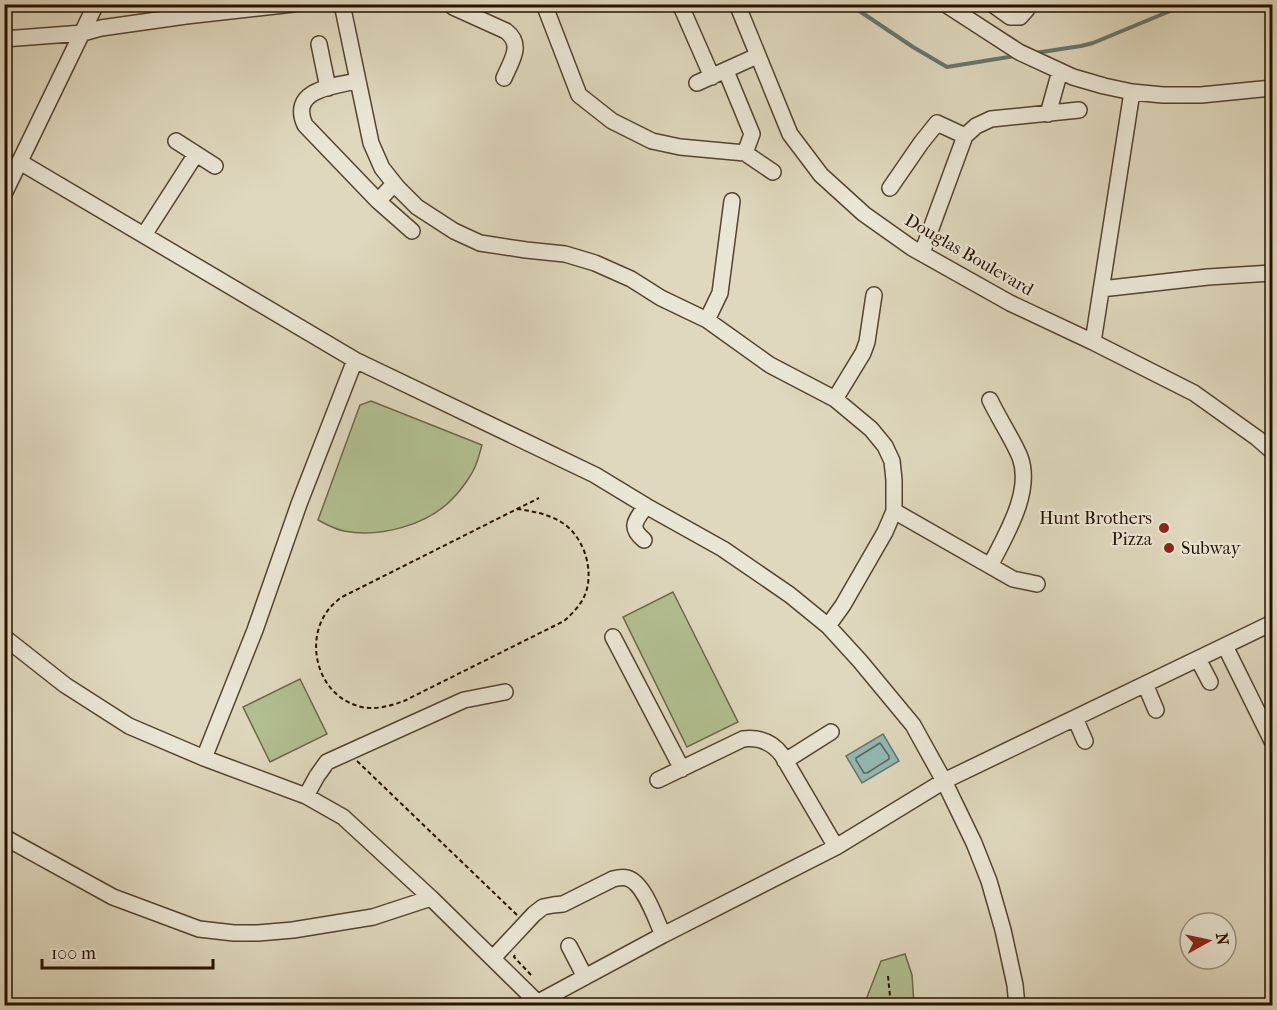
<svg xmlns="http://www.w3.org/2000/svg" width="1277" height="1010" viewBox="0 0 1277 1010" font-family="'IM FELL French Canon',serif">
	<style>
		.green { fill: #b1bf91; stroke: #6c6848; stroke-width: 1.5 }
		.water { fill: #93b9b5; stroke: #68766d; stroke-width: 1.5 }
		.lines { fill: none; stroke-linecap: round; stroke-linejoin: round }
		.shore { stroke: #5d655a; stroke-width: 1.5 }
		.stream { stroke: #68766d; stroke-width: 4 }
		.minor-casing { stroke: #554330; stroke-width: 18 }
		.path { stroke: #271100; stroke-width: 2; stroke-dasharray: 4.5 3; stroke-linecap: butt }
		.minor { stroke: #eae6d5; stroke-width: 15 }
		.poi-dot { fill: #8f2418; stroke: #eae6d5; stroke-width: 2 }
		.labels { text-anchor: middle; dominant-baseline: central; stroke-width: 4.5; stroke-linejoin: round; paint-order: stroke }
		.street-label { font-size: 18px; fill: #271100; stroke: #eae6d5 }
		.poi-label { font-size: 18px; fill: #271100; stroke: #eae6d5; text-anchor: end }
	</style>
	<rect width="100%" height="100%" fill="#dfd8be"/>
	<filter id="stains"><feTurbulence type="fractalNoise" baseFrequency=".00333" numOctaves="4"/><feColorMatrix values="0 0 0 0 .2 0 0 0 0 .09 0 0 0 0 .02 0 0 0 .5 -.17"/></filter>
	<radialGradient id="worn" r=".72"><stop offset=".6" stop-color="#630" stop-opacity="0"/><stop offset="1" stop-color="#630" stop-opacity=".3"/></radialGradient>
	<path class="green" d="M 371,401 L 482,445 C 480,452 478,460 475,467 C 471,476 461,490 454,497 C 429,525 380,538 344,531 C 334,529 326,524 318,520 L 360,405 Z
		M 673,592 L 738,722 L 687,747 L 623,617 Z
		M 300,679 L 327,734 L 270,762 L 243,707 Z
		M 905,954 L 912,975 L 914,1005 L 869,1005 L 867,997 L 881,961 Z"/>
	<path class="water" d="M 883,734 L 899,761 L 862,783 L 846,756 Z"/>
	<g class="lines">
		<path class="shore" d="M 880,743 L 889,756 L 889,759 L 867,773 L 864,773 L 856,760 L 856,758 Z"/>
		<path class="stream" d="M 849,4 L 913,47 L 947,67 L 1015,56
			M 1035,53 L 1081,46 L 1093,43 L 1187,4"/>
		<g class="minor-casing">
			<path id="minor" d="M 342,4 L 371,143 L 382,168 L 397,187 L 417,207 L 454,231 L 480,243 L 526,250 L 565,254 L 595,263 L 631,279 L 661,298 L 707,320 L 770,365 L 835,399 L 871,429 L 885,446 L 892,461 L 894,480 L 894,511 L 885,532 L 843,605 L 828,626
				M 544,4 L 579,95 L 612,121 L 652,141 L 680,147 L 745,153 L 773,172
				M 680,4 L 712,77
				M 737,4 L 790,134 L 821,175 L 864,214 L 912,248 L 1010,303 L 1093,342 L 1194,393 L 1257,438 L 1272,451
				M 945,4 L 1019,52 L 1073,77 L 1104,86 L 1132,92 L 1163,95 L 1201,95 L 1272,88
				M 992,4 L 1010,17 L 1020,17 L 1027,9 L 1028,4
				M 453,7 L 506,31 C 524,45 511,61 504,78
				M 4,39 L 83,33 L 101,28 L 186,16 L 293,4
				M 319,44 L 328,88
				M 726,71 L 752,134 L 745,153
				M 357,81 C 333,86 289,90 305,125 L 378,201 L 394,184
				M 697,83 L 757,56
				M 1048,114 L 1060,71
				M 176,141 L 215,166
				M 20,162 L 355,360 L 595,475 L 646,506 L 723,549 L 790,595 L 828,626 L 860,661 L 913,725 L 944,781 L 974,843 L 989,881 L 1003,930 L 1015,985 L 1017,1006
				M 890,188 L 921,143 L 937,123 L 965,136
				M 4,194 L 96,4
				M 378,201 L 412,231
				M 144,235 L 196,154
				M 922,253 L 965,136 L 976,126 L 991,119 L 1079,110
				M 1101,289 L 1208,277 L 1272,273
				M 707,320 L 720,293 L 732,201
				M 1093,342 L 1132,92
				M 835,399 L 863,353 L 867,342 L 874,295
				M 990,400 C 999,419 1012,438 1020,457 C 1033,492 1005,536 990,566
				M 894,511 L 1013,579 L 1037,584
				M 644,540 C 628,527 636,520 646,506
				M 4,637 L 65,685 L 129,726 L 204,758 L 306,796 L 343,817 L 431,898 L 541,1006
				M 613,637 L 682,769
				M 1225,646 L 1272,741
				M 1198,659 L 1210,682
				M 1145,684 L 1156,710
				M 1075,718 L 1085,741
				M 204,758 L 255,630 L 299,504 L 355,360
				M 785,761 L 831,732
				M 658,780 L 743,739 C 759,737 772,742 782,755 L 836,847
				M 306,796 L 317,776 L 327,762 L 464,700 L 505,692
				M 4,837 L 113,897 L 199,929 L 234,933 L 258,933 L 293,930 L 373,917 L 431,898
				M 569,946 L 585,977
				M 493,958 L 534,914 L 543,907 L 553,905 L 563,904 L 613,879 C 617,878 623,877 627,878 C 644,882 656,920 663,935
				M 531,1006 L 663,935 L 836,847 L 944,781 L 1272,623"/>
		</g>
		<path class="path" d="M 517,509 C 532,511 548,514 561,522 C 583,535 594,568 586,592 C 582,604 573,613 564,621 L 404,701 C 390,706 373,711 358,706 C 313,693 301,629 338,600 C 341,597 346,595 350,593 L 517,509 L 539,498
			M 357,761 L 517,915
			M 515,955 L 514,957 L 533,977
			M 888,976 L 891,1006"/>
		<use href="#minor" class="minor"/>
	</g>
	<g class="poi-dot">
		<circle cx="1164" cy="528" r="6"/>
		<circle cx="1169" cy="548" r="6"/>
	</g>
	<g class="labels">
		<g class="street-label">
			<text transform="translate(969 255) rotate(30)">Douglas Boulevard</text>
		</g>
		<g class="poi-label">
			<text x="1152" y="518">Hunt Brothers<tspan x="1152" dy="21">Pizza</tspan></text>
			<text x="1181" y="548" text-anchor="start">Subway</text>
		</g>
	</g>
	<rect width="1277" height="1010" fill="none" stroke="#dfd8be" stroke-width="24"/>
	<rect x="6" y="6" width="1265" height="998" fill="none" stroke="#271100" stroke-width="3"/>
	<rect x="12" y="12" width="1253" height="986" fill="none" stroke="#271100" stroke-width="1.5"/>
	<g transform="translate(1208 941) rotate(82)"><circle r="28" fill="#eae6d5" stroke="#9c9180" stroke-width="1.5"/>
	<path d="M0-4.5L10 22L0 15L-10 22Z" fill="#8f2418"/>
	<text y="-9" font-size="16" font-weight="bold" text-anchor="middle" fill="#271100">N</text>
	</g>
	<path d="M42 959v9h171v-9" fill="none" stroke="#271100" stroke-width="3"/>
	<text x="51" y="959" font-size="18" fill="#271100" stroke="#eae6d5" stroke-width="4.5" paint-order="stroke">100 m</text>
	<rect width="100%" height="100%" filter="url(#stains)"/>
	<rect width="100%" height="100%" fill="url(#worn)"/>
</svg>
